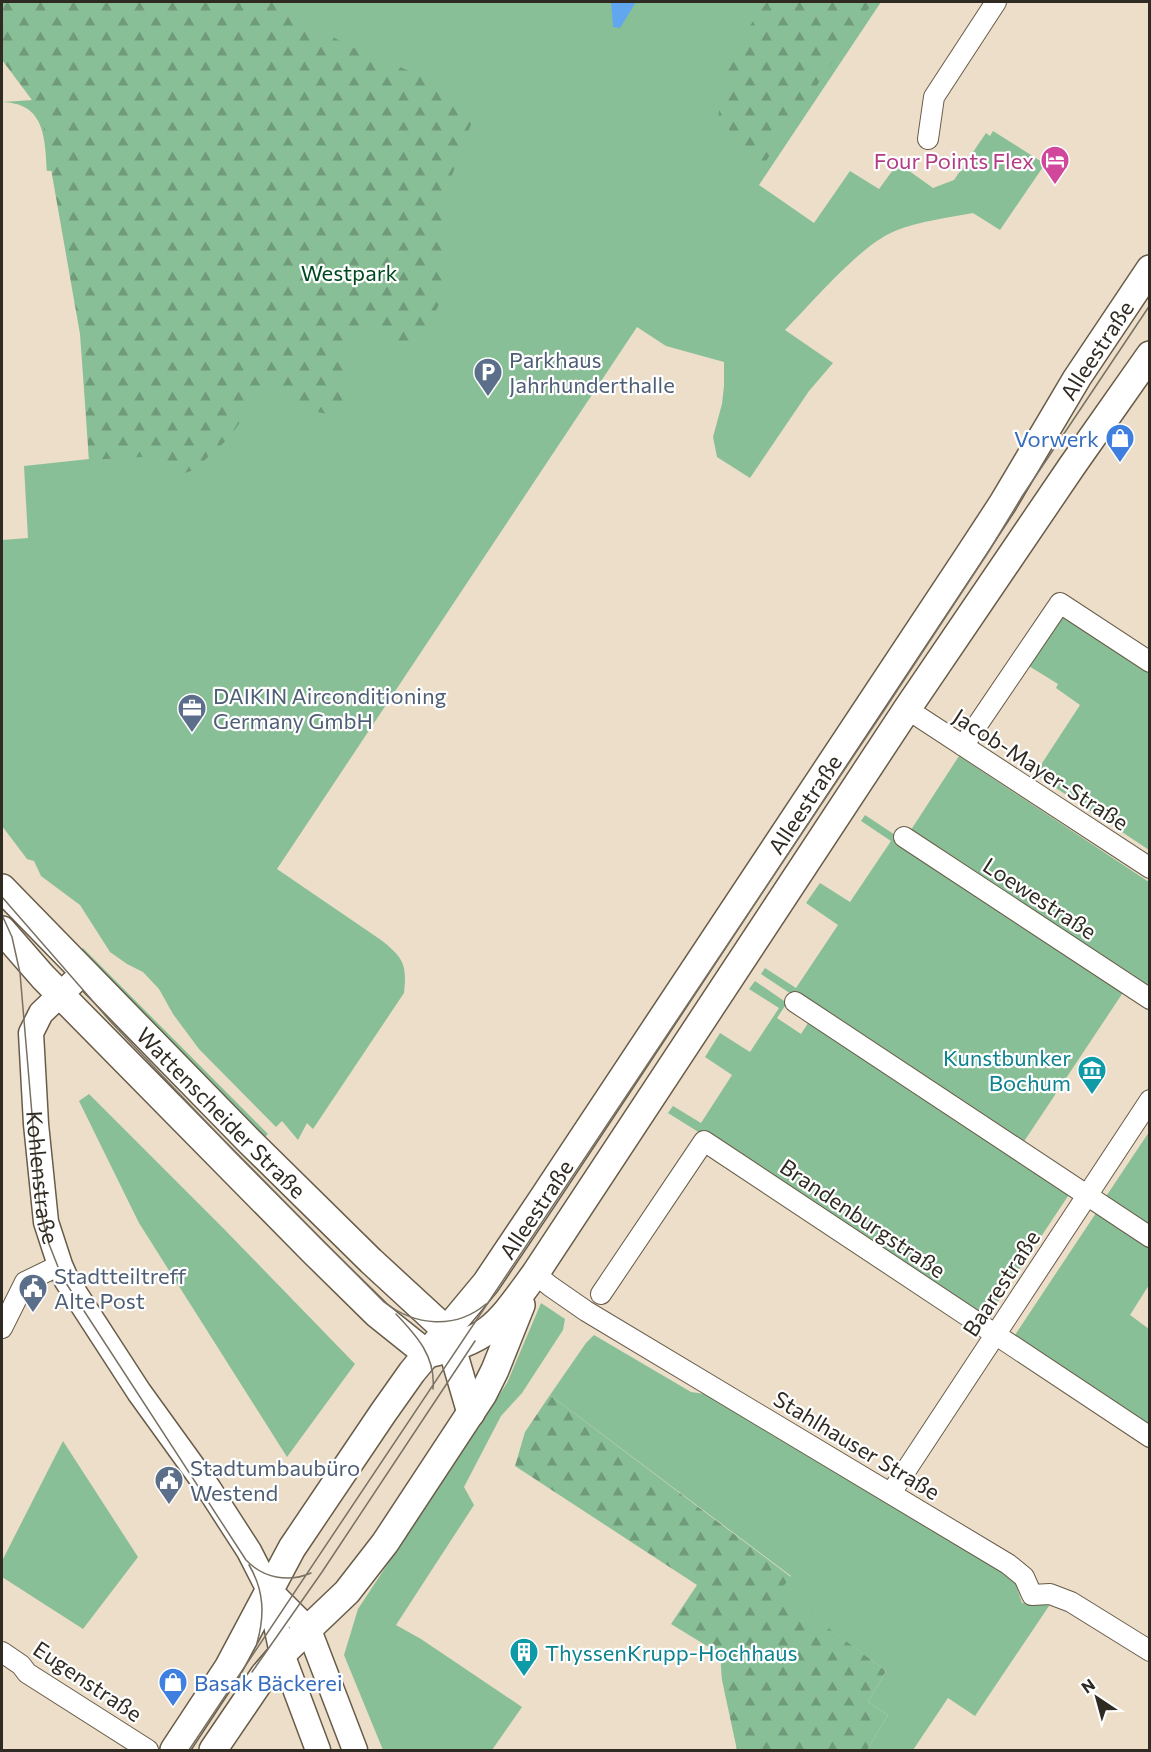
<svg xmlns="http://www.w3.org/2000/svg" width="1151" height="1752" viewBox="0 0 1151 1752" font-family="Commissioner,sans-serif">
	<style>
		.green { fill: #89bf96 }
		.forest { fill: url(#forest-firs) }
		.water { fill: #61a7f0 }
		.lines { fill: none; stroke-linecap: round; stroke-linejoin: round }
		.minor-casing { stroke: #685c49; stroke-width: 22 }
		.tertiary-casing { stroke: #685c49; stroke-width: 27 }
		.secondary-casing { stroke: #685c49; stroke-width: 30 }
		.minor { stroke: #fff; stroke-width: 20 }
		.tertiary { stroke: #fff; stroke-width: 24 }
		.secondary { stroke: #fff; stroke-width: 27 }
		.tram { stroke: #787062; stroke-width: 1.5 }
		.labels { text-anchor: middle; dominant-baseline: central; stroke-width: 4.5; stroke-linejoin: round; paint-order: stroke }
		.hotel-label { font-size: 22px; fill: #b23c85; stroke: #fff; text-anchor: end }
		.park-label { font-size: 22px; fill: #004920; stroke: #fff }
		.street-label { font-size: 22px; fill: #2f2a22; stroke: #fff }
		.service-label { font-size: 22px; fill: #4e5e75; stroke: #fff; text-anchor: start }
		.shop-label { font-size: 22px; fill: #366cbe; stroke: #fff; text-anchor: end }
		.culture-label { font-size: 22px; fill: #0d838f; stroke: #fff; text-anchor: end }
	</style>
	<defs>
		<pattern id="forest-firs" width="22" height="20" patternUnits="userSpaceOnUse" patternTransform="scale(1.5)"><rect width="22" height="20" fill="#89bf96"/><path d="M5 1l3.5 6h-7zM16 11l3.5 6h-7z" fill="#709b7a"/></pattern>
	</defs>
	<rect width="100%" height="100%" fill="#ecdec8"/>
	<path class="green" d="M 2,2 L 881,2 L 759,185 L 814,223 L 850,171 L 879,189 L 898,163 L 933,188 L 954,180 L 986,133 L 990,136 L 993,131 L 1045,164 L 1000,230 L 973,213 C 947,218 919,221 895,231 C 860,245 813,302 785,330 L 833,363 L 809,391 L 750,478 L 717,457 L 713,437 L 722,404 L 724,386 L 724,362 L 666,346 L 637,327 L 277,869 L 381,940 C 404,958 407,965 404,993 L 313,1129 L 307,1123 L 298,1140 L 282,1121 L 276,1127 L 199,1049 L 173,1014 L 159,989 L 143,972 L 127,964 L 110,952 L 80,905 L 41,876 L 34,861 L 27,859 L 2,826 L 2,540 L 28,538 L 24,466 L 89,459 L 76,230 L 62,170 L 47,171 C 45,138 45,103 2,102 L 64,98 Z
		M 1060,609 L 1149,668 L 1149,850 L 1035,774 L 1080,705 L 1056,688 L 1058,684 L 1024,663 Z
		M 959,756 L 1149,882 L 1149,992 L 909,833 Z
		M 865,815 L 1126,988 L 1021,1146 L 761,974 L 765,968 L 796,988 L 838,925 L 806,903 L 820,883 L 850,902 L 891,841 L 861,821 Z
		M 83,948 L 268,1134 L 262,1140 L 78,954 Z
		M 755,981 L 787,1003 L 777,1018 L 801,1034 L 810,1020 L 1070,1193 L 985,1321 L 701,1132 L 700,1133 L 668,1113 L 673,1106 L 701,1123 L 732,1075 L 705,1057 L 720,1033 L 750,1052 L 779,1008 L 749,989 Z
		M 89,1094 L 226,1231 L 355,1364 L 287,1457 L 139,1223 L 79,1101 Z
		M 1149,1132 L 1149,1228 L 1105,1198 Z
		M 1098,1210 L 1149,1244 L 1149,1285 L 1130,1315 L 1149,1329 L 1149,1428 L 1013,1338 Z
		M 541,1303 L 565,1319 L 563,1330 L 522,1393 L 501,1416 L 464,1487 L 474,1505 L 396,1625 L 421,1639 L 522,1707 L 492,1750 L 383,1750 L 344,1655 L 358,1609 L 507,1383 Z
		M 594,1335 L 691,1392 L 712,1395 L 1010,1575 L 1015,1582 L 1022,1603 L 1032,1601 L 1051,1603 L 975,1716 L 948,1698 L 913,1750 L 867,1750 L 888,1715 L 868,1702 L 886,1671 L 778,1591 L 791,1576 L 550,1395 L 586,1343 Z
		M 63,1441 L 138,1557 L 83,1629 L 2,1577 L 2,1561 Z"/>
	<path class="forest" d="M 2,2 L 271,2 L 349,46 L 407,70 L 447,90 L 476,111 L 451,178 L 444,223 L 442,264 L 444,293 L 434,315 L 408,346 L 395,343 L 377,326 L 340,353 L 349,395 L 342,409 L 327,414 L 308,410 L 291,398 L 265,387 L 229,438 L 194,470 L 176,476 L 162,467 L 160,456 L 89,460 L 80,334 L 41,112 L 2,60 Z
		M 767,2 L 873,2 L 764,164 L 718,119 L 725,60 Z
		M 550,1395 L 791,1577 L 779,1591 L 886,1671 L 868,1702 L 888,1715 L 867,1750 L 737,1750 L 722,1680 L 720,1654 L 671,1624 L 697,1585 L 515,1466 L 525,1432 Z"/>
	<path class="water" d="M 611,2 L 636,2 L 620,28 L 613,27 Z"/>
	<g class="lines">
		<g class="minor-casing">
			<path id="minor" d="M 928,139 L 934,97 L 996,2
				M 907,709 L 1150,868
				M 963,746 L 1060,603 L 1150,662
				M 904,837 L 1150,999
				M 795,1002 L 1150,1237
				M 535,1274 L 550,1286 L 586,1311 L 1008,1564 L 1024,1577 L 1032,1595 L 1050,1594 L 1071,1602 L 1150,1651
				M 601,1294 L 704,1141 L 1150,1437
				M 2,1328 L 25,1282 L 60,1265
				M 891,1493 L 1150,1100
				M 2,1652 L 21,1665 L 27,1673 L 148,1750"/>
		</g>
		<g class="tertiary-casing">
			<g id="tertiary">
				<path id="s1" d="M 83,973 L 41,1013 L 31,1033 L 36,1124 L 46,1222 L 60,1265 L 67,1281 L 139,1392 L 209,1489 L 249,1551 L 269,1590 L 282,1654 L 318,1750"/>
				<path d="M 269,1590 L 309,1630 L 355,1750"/>
			</g>
		</g>
		<g class="secondary-casing">
			<g id="secondary">
				<path id="s2" d="M 2,888 L 249,1141 L 371,1261 L 447,1331 L 471,1413"/>
				<path d="M 2,930 L 43,977 L 313,1251 L 377,1314 L 427,1354"/>
				<path d="M 427,1354 C 490,1341 499,1323 535,1274 L 907,709 L 1072,466 L 1150,355"/>
				<path id="s3" d="M 174,1750 L 228,1668 L 292,1548 L 383,1413 L 412,1372 L 486,1283 L 541,1201 L 967,558 L 1003,503 L 1077,378 L 1150,269"/>
				<path d="M 213,1750 L 264,1675 L 282,1654 L 347,1592 L 385,1543 L 483,1394 L 495,1370 L 521,1305"/>
			</g>
		</g>
		<use href="#minor" class="minor"/>
		<use href="#tertiary" class="tertiary"/>
		<use href="#secondary" class="secondary"/>
		<path class="tram" d="M 2,897 L 111,1022 L 233,1150 L 384,1302 C 415,1326 455,1330 486,1304
			M 2,915 L 12,937 L 20,973 L 40,1209 L 49,1244 L 62,1277 L 246,1560 C 263,1578 288,1583 311,1573
			M 396,1314 C 417,1336 436,1357 433,1389
			M 249,1565 C 264,1590 265,1615 257,1643
			M 252,1672 L 322,1572 L 475,1341
			M 189,1750 L 883,712 L 989,551 L 1023,495 L 1150,305"/>
	</g>
	<defs>
		<g id="hotel-pin" transform="scale(1.5)"><path d="M0 17L-7.5 6A9.5 9.5 0 1 1 7.5 6Z" fill="#d1479c" stroke="#fff"/><path d="M-6-4.5h1.5V1H6V5H4.5V3h-9V5H-6ZM-4 0a1.8 1.8 0 1 1 3.6 0ZM.5 0V-2.5h3Q6-2.5 6 0Z" fill="#fff"/></g>
		<g id="parking-pin" transform="scale(1.5)"><path d="M0 17L-7.5 6A9.5 9.5 0 1 1 7.5 6Z" fill="#5c6f8a" stroke="#fff"/><path d="M-3.5-5.5H1a3.5 3.5 0 0 1 0 7H-1V5.5H-3.5ZM-1-3.4V-.6H.8a1.4 1.4 0 0 0 0-2.8Z" fill="#fff"/></g>
		<g id="shop-pin" transform="scale(1.5)"><path d="M0 17L-7.5 6A9.5 9.5 0 1 1 7.5 6Z" fill="#3f7fe0" stroke="#fff"/><path d="M-5-2.5h2.3a2.7 3.5 0 0 1 5.4 0H5L5.5 6h-11ZM-1.5-2.5h3a1.5 2.3 0 0 0-3 0Z" fill="#fff"/></g>
		<g id="office-pin" transform="scale(1.5)"><path d="M0 17L-7.5 6A9.5 9.5 0 1 1 7.5 6Z" fill="#5c6f8a" stroke="#fff"/><path d="M-6-3h4V-5.5h4V-3h4V5H-6ZM-1-4.5V-3h2v-1.5ZM-6 0V1H6V0Z" fill="#fff"/></g>
		<g id="museum-pin" transform="scale(1.5)"><path d="M0 17L-7.5 6A9.5 9.5 0 1 1 7.5 6Z" fill="#0f9aa8" stroke="#fff"/><path d="M0-6L6-3V-2H-6V-3ZM-5-1h2V3h-2ZM-1-1h2V3h-2ZM3-1h2V3H3ZM-6 4H6V6H-6Z" fill="#fff"/></g>
		<g id="civic-pin" transform="scale(1.5)"><path d="M0 17L-7.5 6A9.5 9.5 0 1 1 7.5 6Z" fill="#5c6f8a" stroke="#fff"/><path d="M-.6-6.5H3V-4.5H.6V-3L4-1V1h2V6H-6V1h2V-1L-.6-3ZM-1.2 2.5V6h2.4V2.5Z" fill="#fff"/></g>
		<g id="building-pin" transform="scale(1.5)"><path d="M0 17L-7.5 6A9.5 9.5 0 1 1 7.5 6Z" fill="#0f9aa8" stroke="#fff"/><path d="M-4-6H4V6H1V3H-1V6H-4ZM-2.5-4.3h1.7v1.8h-1.7ZM.8-4.3h1.7v1.8H.8ZM-2.5-1h1.7V.8h-1.7ZM.8-1h1.7V.8H.8Z" fill="#fff"/></g>
	</defs>
	<g fill-rule="evenodd">
		<use href="#hotel-pin" x="1055" y="160"/>
		<use href="#parking-pin" x="488" y="372"/>
		<use href="#shop-pin" x="1120" y="438"/>
		<use href="#office-pin" x="192" y="708"/>
		<use href="#museum-pin" x="1092" y="1070"/>
		<use href="#civic-pin" x="33" y="1288"/>
		<use href="#civic-pin" x="169" y="1480"/>
		<use href="#building-pin" x="524" y="1652"/>
		<use href="#shop-pin" x="173" y="1682"/>
	</g>
	<g class="labels">
		<g class="hotel-label">
			<text x="1034" y="160">Four Points Flex</text>
		</g>
		<g class="park-label">
			<text x="349" y="272">Westpark</text>
		</g>
		<g class="street-label">
			<text stroke="none"><textPath href="#s3" startOffset="1678">Alleestraße</textPath></text>
			<text transform="translate(1041 769) rotate(33)">Jacob-Mayer-Straße</text>
			<text stroke="none"><textPath href="#s3" startOffset="1138">Alleestraße</textPath></text>
			<text transform="translate(1040 898) rotate(33)">Loewestraße</text>
			<text stroke="none"><textPath href="#s2" startOffset="314">Wattenscheider Straße</textPath></text>
			<text stroke="none"><textPath href="#s1" startOffset="225">Kohlenstraße</textPath></text>
			<text stroke="none"><textPath href="#s3" startOffset="652">Alleestraße</textPath></text>
			<text transform="translate(863 1218) rotate(34)">Brandenburgstraße</text>
			<text transform="translate(1001 1283) rotate(-57)">Baarestraße</text>
			<text transform="translate(857 1445) rotate(31)">Stahlhauser Straße</text>
			<text transform="translate(88 1681) rotate(34)">Eugenstraße</text>
		</g>
		<g class="service-label">
			<text x="509" y="359">Parkhaus<tspan x="509" dy="25">Jahrhunderthalle</tspan></text>
			<text x="213" y="695">DAIKIN Airconditioning<tspan x="213" dy="25">Germany GmbH</tspan></text>
			<text x="54" y="1275">Stadtteiltreff<tspan x="54" dy="25">Alte Post</tspan></text>
			<text x="190" y="1467">Stadtumbaubüro<tspan x="190" dy="25">Westend</tspan></text>
		</g>
		<g class="shop-label">
			<text x="1099" y="438">Vorwerk</text>
			<text x="194" y="1682" text-anchor="start">Basak Bäckerei</text>
		</g>
		<g class="culture-label">
			<text x="1071" y="1057">Kunstbunker<tspan x="1071" dy="25">Bochum</tspan></text>
			<text x="545" y="1652" text-anchor="start">ThyssenKrupp-Hochhaus</text>
		</g>
	</g>
	<rect width="1151" height="1752" fill="none" stroke="#2f2a22" stroke-width="6"/>
	<g transform="translate(1097 1698) rotate(324)" stroke="#ffffff" stroke-width="4.5" paint-order="stroke">
	<path d="M0-4.5L10 22L0 15L-10 22Z" fill="#2f2a22"/>
	<text y="-9" font-size="16" font-weight="bold" text-anchor="middle" fill="#2f2a22">N</text>
	</g>
</svg>
